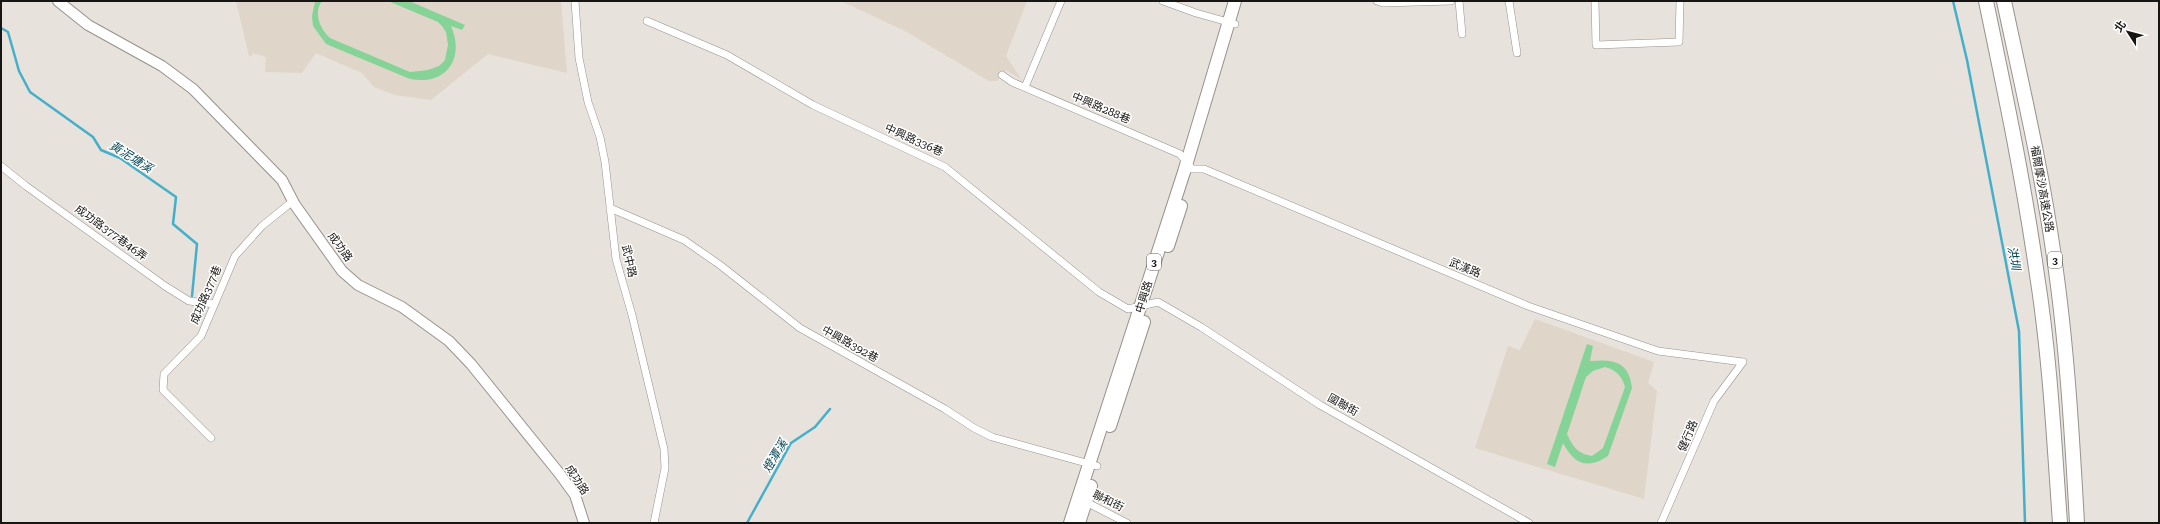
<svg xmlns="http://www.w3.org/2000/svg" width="2160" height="524" viewBox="0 0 2160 524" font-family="'Roboto Serif','Noto Sans TC',serif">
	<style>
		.built { fill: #dfd6c9 }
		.green { fill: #86d397; fill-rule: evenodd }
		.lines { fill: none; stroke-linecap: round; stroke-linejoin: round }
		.stream { stroke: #45afc9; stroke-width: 2.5 }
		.street-casing { stroke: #97928c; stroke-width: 8 }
		.secondary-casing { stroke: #97928c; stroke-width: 12 }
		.primary-casing { stroke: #97928c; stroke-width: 14 }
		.highway-casing { stroke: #97928c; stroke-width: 16 }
		.street { stroke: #fff; stroke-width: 7 }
		.secondary { stroke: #fff; stroke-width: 10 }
		.primary { stroke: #fff; stroke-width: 12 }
		.highway { stroke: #fff; stroke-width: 14 }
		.labels { text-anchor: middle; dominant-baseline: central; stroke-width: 3; stroke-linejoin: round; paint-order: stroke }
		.shield { fill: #fff; stroke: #5d5c5a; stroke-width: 1 }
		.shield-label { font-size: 10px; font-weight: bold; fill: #181614 }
		.street-label { font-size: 11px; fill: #181614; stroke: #fff }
		.water-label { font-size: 12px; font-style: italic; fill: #064755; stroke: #fff }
	</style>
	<rect width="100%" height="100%" fill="#e7e2dc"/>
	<path class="built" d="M 236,1 L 561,1 L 567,73 L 488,54 L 431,100 L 395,95 L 374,87 L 362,73 L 316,53 L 302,73 L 265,72 L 266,57 L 253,53 L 251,57 L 249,56 Z
		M 841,1 L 1027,1 L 1006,56 L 1022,80 L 1006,70 L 997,81 L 989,81 L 905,31 Z
		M 1535,319 L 1654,362 L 1648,383 L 1657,391 L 1644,499 L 1475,448 L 1508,346 L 1520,350 Z"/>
	<path class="green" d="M 315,1 L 322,1 C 313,13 320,29 330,38 L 410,72 L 428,70 L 439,66 L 445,60 L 448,45 L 446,32 L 442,26 L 438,22 L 388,1 L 409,1 L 465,25 L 462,30 L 451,26 C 465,58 447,86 410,79 L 326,44 L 313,26 L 312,16 Z
		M 1587,344 L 1593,346 L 1590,361 C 1613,359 1629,361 1632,388 L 1608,456 C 1587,470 1574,464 1563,443 L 1555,467 L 1547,464 ZM 1605,367 C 1616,370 1622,376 1625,387 L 1603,448 L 1592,456 C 1578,454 1573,447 1567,434 L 1586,377 L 1593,371 Z"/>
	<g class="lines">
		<path class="stream" d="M 1953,1 L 1967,60 L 2019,331 L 2025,523
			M 1,28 L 8,32 L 19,71 L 30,92 L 93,137 L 101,150 L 120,158 L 176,197 L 173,224 L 197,244 L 192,296
			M 747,523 L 791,443 L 815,427 L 830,409"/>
		<g class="street-casing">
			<path id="street" d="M 575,1 L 579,58 L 588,102 L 600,137 L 605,162 L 616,259 L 632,315 L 664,449 L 665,468 L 654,523
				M 1163,1 L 1196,13 L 1235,24
				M 1377,1 L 1383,3 L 1451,1
				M 1459,1 L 1462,34
				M 1509,1 L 1517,53
				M 1595,1 L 1596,45 L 1679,42 L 1680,1
				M 647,21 L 727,55 L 813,105 L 945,167 L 1099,292 L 1128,309 L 1158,302 L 1201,327 L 1320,405 L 1529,523
				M 1002,75 L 1012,82 L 1180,154 L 1192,169 L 1204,169 L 1528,306 L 1658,351 L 1743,362 L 1714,401 L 1661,523
				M 1025,87 L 1061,1
				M 1,166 L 26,186 L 165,286 L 189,301 L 214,304
				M 610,208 L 684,240 L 720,265 L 800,328 L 945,409 L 974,428 L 992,437 L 1097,466
				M 211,438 L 163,390 L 164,374 L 201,336 L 235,256 L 262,226 L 293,201
				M 1084,501 L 1127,523"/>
		</g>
		<g class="secondary-casing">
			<path id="secondary" d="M 58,1 L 88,25 L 162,66 L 193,89 L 282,180 L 295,205 L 342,271 L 358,285 L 402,307 L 449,341 L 471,364 L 559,473 L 575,495 L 584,523"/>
		</g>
		<g class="primary-casing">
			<path id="primary" d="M 1168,246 L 1181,206
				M 1110,426 L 1144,322
				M 1070,523 L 1184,172 L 1235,1
				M 1079,523 L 1091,486"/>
		</g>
		<g class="highway-casing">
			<path id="highway" d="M 1986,1 C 2005,92 2024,183 2037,275 C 2050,357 2054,440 2060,523
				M 2004,1 C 2022,86 2042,171 2054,257 C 2067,345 2072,434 2077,523"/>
		</g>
		<use href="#street" class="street"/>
		<use href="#secondary" class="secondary"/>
		<use href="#primary" class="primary"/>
		<use href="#highway" class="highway"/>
	</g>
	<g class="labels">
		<g class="shield">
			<rect x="2048" y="252" width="14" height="16" rx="3"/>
			<rect x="1147" y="254" width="14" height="16" rx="3"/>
		</g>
		<g class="shield-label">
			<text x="2055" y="260">3</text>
			<text x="1154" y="262">3</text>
		</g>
		<g class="street-label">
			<text transform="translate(1101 108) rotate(23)">中興路288巷</text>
			<text transform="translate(914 140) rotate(24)">中興路336巷</text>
			<text transform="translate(2042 189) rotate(80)">福爾摩沙高速公路</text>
			<text transform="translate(111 233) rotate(36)">成功路377巷46弄</text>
			<text transform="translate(340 247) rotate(54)">成功路</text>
			<text transform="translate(629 261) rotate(77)">武中路</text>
			<text transform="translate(1465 268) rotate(22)">武漢路</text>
			<text transform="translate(206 295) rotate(-67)">成功路377巷</text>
			<text transform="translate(1144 297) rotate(-73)">中興路</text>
			<text transform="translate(850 344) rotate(29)">中興路392巷</text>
			<text transform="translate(1343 405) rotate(29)">國聯街</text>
			<text transform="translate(1688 436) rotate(-67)">健行路</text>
			<text transform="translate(577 480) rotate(57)">成功路</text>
			<text transform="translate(1108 501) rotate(26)">聯和街</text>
		</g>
		<g class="water-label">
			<text transform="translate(131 157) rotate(32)">黃泥塘溪</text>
			<text transform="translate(2014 258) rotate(79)">洪圳</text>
			<text transform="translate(775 456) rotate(-59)">燈潭溪</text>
		</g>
	</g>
	<rect width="2160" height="524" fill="none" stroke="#181614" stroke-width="4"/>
	<g transform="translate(2128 32) rotate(306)" stroke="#ffffff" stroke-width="3" paint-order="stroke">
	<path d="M0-3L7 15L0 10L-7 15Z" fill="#181614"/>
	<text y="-6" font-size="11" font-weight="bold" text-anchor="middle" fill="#181614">北</text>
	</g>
</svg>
